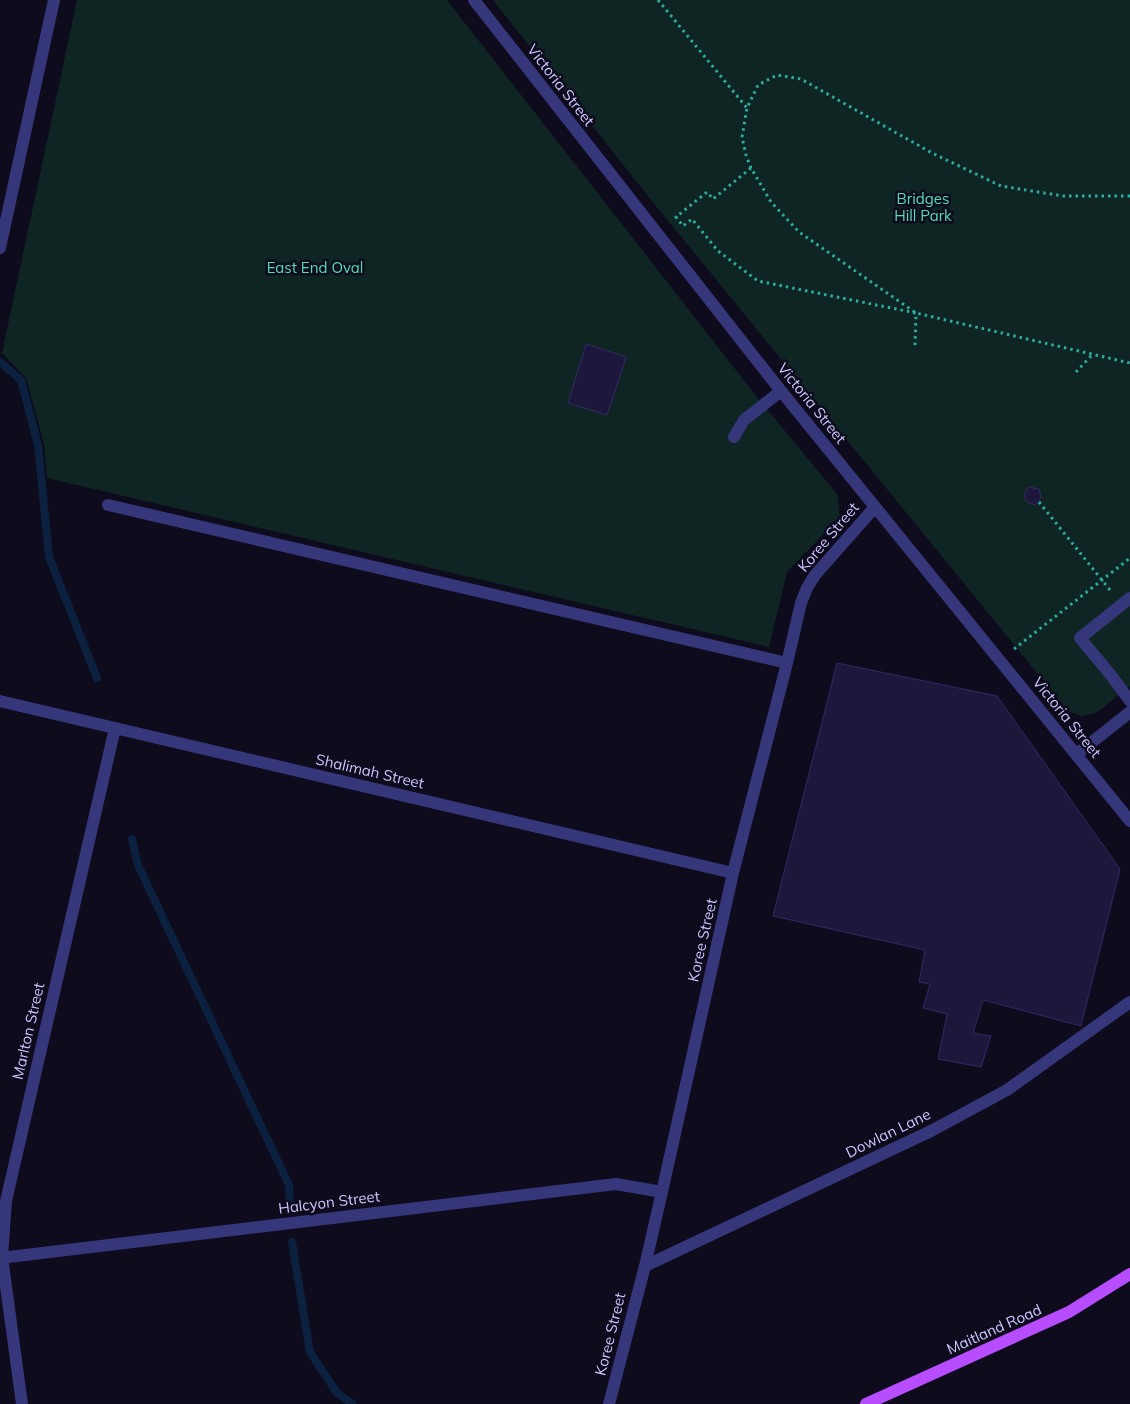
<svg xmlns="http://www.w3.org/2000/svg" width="1130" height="1404" viewBox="0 0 1130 1404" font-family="Mulish,sans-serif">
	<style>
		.green { fill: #0e2524 }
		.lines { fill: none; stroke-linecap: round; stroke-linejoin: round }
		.stream { stroke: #0b213f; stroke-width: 8 }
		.building { fill: #1e173c; stroke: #342968 }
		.path { stroke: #2daca0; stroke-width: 3; stroke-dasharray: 2.5 4; stroke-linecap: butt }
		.minor { stroke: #36367b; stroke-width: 12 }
		.major { stroke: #b74dfe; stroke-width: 12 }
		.labels { text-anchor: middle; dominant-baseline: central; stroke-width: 5; stroke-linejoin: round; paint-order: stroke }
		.street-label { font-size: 15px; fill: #cbc6ff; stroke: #0d0b1c }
		.park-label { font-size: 15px; fill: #53ddb6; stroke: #0d0b1c }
	</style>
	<rect width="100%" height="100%" fill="#0d0b1c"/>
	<path class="green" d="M 77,0 L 447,0 L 625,228 L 753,392 L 837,494 L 840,517 L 787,572 L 769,647 L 47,478 L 44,444 L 26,378 L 2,353 Z
		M 493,0 L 1130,0 L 1130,686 L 1096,713 L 1081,716 L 1068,711 L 643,190 Z"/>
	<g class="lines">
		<path class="stream" d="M 0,362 L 21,380 L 38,445 L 49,557 L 97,678
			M 132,839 L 138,865 L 289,1185 L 290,1207
			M 292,1242 L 310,1352 L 337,1393 L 353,1404"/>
	</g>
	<path class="building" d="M 586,344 L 626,357 L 607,415 L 568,403 Z
		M 1029,487 L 1039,489 L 1041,498 L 1035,505 L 1027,502 L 1024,494 Z
		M 837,663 L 997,696 L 1120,869 L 1081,1026 L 983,1000 L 973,1033 L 991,1036 L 981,1067 L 938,1059 L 947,1014 L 923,1008 L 930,984 L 919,982 L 925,950 L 773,916 Z"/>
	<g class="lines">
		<path class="path" d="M 658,0 L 747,108
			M 751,168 L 713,199 L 707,192 L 676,217 L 683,226 L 692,219 L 718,251 L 758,281 L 916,313 L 915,346
			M 1130,196 L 1063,196 L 1001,186 L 932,153 L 801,79 L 777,75 L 758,85 L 747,108 L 742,137 L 746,155 L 751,168 L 771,202 L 799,232 L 916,313 L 1130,363
			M 1076,372 L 1092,355
			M 1039,502 L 1110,590
			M 1014,649 L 1130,558"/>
		<path class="minor" d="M 474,0 L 781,391 L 1130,821
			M 0,248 L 54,0
			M 734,437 L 744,420 L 781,391
			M 108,505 L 787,663
			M 1130,598 L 1080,638 L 1110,674 L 1130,701
			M 0,701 L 733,873
			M 1077,754 L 1130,712
			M 0,1258 L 616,1184 L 662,1192
			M 645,1266 L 931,1131 L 1007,1090 L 1130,1002
			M 22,1404 L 2,1257 L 6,1201 L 115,728
			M 609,1404 L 645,1266 L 662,1192 L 733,873 L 787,663 L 801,603 L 807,588 L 815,575 L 875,507"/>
		<path class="major" d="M 866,1404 L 1069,1312 L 1130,1274"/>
	</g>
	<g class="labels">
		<g class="street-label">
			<text transform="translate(561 85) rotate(52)">Victoria Street</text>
			<text transform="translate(812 403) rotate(51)">Victoria Street</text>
			<text transform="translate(828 537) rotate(-50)">Koree Street</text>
			<text transform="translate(1067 717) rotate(51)">Victoria Street</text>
			<text transform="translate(370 771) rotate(13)">Shalimah Street</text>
			<text transform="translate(702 940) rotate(-77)">Koree Street</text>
			<text transform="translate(28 1031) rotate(-77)">Marlton Street</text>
			<text transform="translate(888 1133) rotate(-26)">Dowlan Lane</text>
			<text transform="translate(329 1202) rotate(-7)">Halcyon Street</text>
			<text transform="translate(994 1329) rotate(-24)">Maitland Road</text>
			<text transform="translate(610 1334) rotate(-76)">Koree Street</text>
		</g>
		<g class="park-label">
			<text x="923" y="198">Bridges<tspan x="923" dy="17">Hill Park</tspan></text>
			<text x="315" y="267">East End Oval</text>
		</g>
	</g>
</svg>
